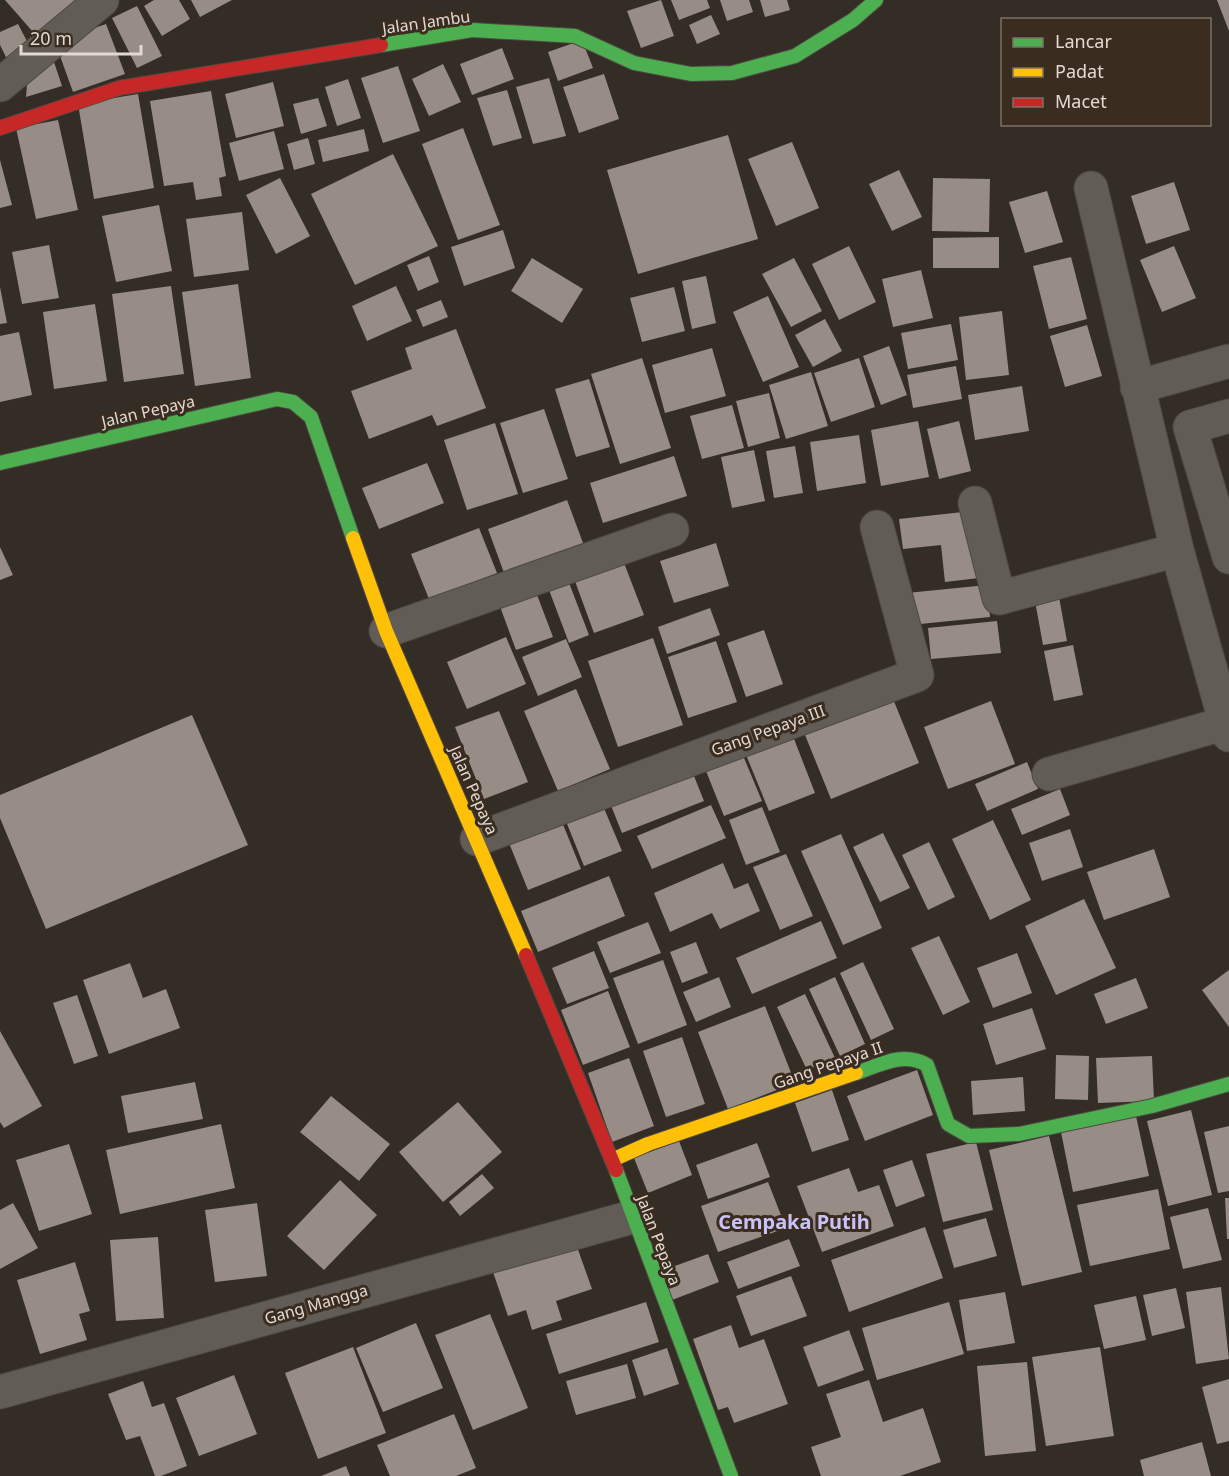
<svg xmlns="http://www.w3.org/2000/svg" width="1229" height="1476" viewBox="0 0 1229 1476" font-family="'Noto Sans',sans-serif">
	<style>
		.building { fill: #988c86 }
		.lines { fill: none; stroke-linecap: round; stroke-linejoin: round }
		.street-casing { stroke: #4f4942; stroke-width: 35 }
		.fast-casing { stroke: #4f4942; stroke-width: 16 }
		.slow-casing { stroke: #4f4942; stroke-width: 16 }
		.jam-casing { stroke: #4f4942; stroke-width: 16 }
		.street { stroke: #615c56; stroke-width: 33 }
		.fast { stroke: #4caf50; stroke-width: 14 }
		.slow { stroke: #ffc107; stroke-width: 14 }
		.jam { stroke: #c62828; stroke-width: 14 }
		.labels { text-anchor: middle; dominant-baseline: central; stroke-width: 6; stroke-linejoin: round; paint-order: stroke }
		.street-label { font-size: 16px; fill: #e2dad2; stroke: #3a2d20 }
		.quarter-label { font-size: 20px; font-weight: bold; fill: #c8c1fa; stroke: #3a2d20 }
	</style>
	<rect width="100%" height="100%" fill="#342d26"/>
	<path class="building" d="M 5,0 L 82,0 L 40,40 Z
		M 154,0 L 179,0 L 190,19 L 162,36 L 144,6 Z
		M 191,0 L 232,0 L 200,17 Z
		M 661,0 L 674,36 L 641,48 L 627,11 Z
		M 671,0 L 707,0 L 710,8 L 679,20 Z
		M 720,0 L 749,0 L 753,12 L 727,21 Z
		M 760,0 L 787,0 L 790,10 L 765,17 Z
		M 1217,0 L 1229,0 L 1229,31 Z
		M 137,6 L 162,56 L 137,68 L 112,18 Z
		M 711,15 L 720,34 L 697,44 L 689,25 Z
		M 18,24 L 30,47 L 7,59 L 0,45 L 0,32 Z
		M 106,24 L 125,74 L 73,92 L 55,42 Z
		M 582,40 L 593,68 L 558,81 L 548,52 Z
		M 502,48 L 514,79 L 472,95 L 460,64 Z
		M 52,56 L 62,86 L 26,97 L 28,73 Z
		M 443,64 L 461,102 L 429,116 L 412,79 Z
		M 398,66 L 420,131 L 383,143 L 361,78 Z
		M 604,74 L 619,119 L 579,133 L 563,87 Z
		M 549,78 L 566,136 L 533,144 L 516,87 Z
		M 348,79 L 361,118 L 337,126 L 325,87 Z
		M 273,82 L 284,126 L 236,138 L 225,94 Z
		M 507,90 L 522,138 L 493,146 L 477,98 Z
		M 211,91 L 226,176 L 219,178 L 222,196 L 196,200 L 193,182 L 164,186 L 150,101 Z
		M 138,94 L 154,188 L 94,199 L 78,104 Z
		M 318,98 L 327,126 L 301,134 L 293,104 Z
		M 58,120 L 78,210 L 36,219 L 16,128 Z
		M 463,128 L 500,225 L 458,240 L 422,144 Z
		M 364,129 L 369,151 L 323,162 L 318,140 Z
		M 274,131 L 284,169 L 239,181 L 229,143 Z
		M 728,135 L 758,239 L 638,274 L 607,170 Z
		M 308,138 L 315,164 L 294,170 L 287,144 Z
		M 792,142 L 819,208 L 776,226 L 748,159 Z
		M 393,154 L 438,246 L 355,285 L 311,194 Z
		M 0,160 L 12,205 L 0,208 Z
		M 899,170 L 922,217 L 892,231 L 869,184 Z
		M 280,178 L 310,236 L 276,254 L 246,195 Z
		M 933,178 L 990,179 L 989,232 L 932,231 Z
		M 1174,182 L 1190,230 L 1146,244 L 1131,196 Z
		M 1047,191 L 1063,242 L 1025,253 L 1009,202 Z
		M 159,205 L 172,271 L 116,282 L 102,216 Z
		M 242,212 L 249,270 L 194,277 L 186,219 Z
		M 503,230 L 515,268 L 464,286 L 451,247 Z
		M 999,237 L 999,268 L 933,268 L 933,238 Z
		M 49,245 L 59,298 L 22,304 L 12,252 Z
		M 849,246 L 876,302 L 839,320 L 812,264 Z
		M 1174,246 L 1196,298 L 1162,312 L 1140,260 Z
		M 429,256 L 439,282 L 418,291 L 407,265 Z
		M 1071,257 L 1087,319 L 1049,329 L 1033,266 Z
		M 532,258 L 583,289 L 562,323 L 511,291 Z
		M 794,258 L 822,311 L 791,327 L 762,274 Z
		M 921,270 L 933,318 L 893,327 L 882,279 Z
		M 706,276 L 716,323 L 692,329 L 682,281 Z
		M 238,284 L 251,378 L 195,386 L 182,292 Z
		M 171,286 L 184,374 L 124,382 L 112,294 Z
		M 396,286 L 412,321 L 367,341 L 352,306 Z
		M 0,287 L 7,323 L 0,324 Z
		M 674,287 L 685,331 L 642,342 L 630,298 Z
		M 768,296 L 799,367 L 763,382 L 733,312 Z
		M 441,300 L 448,317 L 423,327 L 416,310 Z
		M 95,304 L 107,381 L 54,389 L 43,312 Z
		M 1002,311 L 1009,375 L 966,380 L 959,317 Z
		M 825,319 L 842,351 L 813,367 L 795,335 Z
		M 951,324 L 958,360 L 908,369 L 901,333 Z
		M 1087,325 L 1102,376 L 1065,387 L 1050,336 Z
		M 456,329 L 486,408 L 437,426 L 432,415 L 369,439 L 351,391 L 412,369 L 405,348 Z
		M 19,332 L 32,395 L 0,402 L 0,336 Z
		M 889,346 L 907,395 L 881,405 L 863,356 Z
		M 712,348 L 726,396 L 665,413 L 652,365 Z
		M 642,358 L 671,448 L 620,464 L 591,374 Z
		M 859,358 L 875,407 L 831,422 L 814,373 Z
		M 956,366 L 962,399 L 913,408 L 907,375 Z
		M 811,372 L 828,426 L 786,439 L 769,385 Z
		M 589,379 L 610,447 L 576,457 L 555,389 Z
		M 1022,386 L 1029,431 L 975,440 L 968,395 Z
		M 769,393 L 780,438 L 748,447 L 736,401 Z
		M 732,405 L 744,448 L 702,459 L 690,416 Z
		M 544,409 L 568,479 L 523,493 L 500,423 Z
		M 918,421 L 929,477 L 881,486 L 871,430 Z
		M 959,421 L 971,471 L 939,479 L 927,429 Z
		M 495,423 L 518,494 L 467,510 L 444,440 Z
		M 859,435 L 866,483 L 817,491 L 810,442 Z
		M 795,446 L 803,493 L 774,498 L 766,451 Z
		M 754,450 L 765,501 L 732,508 L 721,457 Z
		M 674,456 L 687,496 L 603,523 L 590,483 Z
		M 427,463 L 444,503 L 379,529 L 362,488 Z
		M 567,500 L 586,551 L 507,581 L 488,529 Z
		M 972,511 L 979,578 L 945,582 L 941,545 L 903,549 L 899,519 Z
		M 479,528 L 497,573 L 429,599 L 411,554 Z
		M 716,543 L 729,586 L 674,603 L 660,561 Z
		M 0,547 L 13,575 L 0,580 Z
		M 621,555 L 644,615 L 594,633 L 572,573 Z
		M 566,575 L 589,635 L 569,643 L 546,582 Z
		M 987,585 L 990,617 L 910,625 L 907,593 Z
		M 534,587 L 553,637 L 516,650 L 498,601 Z
		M 1059,597 L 1067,641 L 1043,645 L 1035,601 Z
		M 710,608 L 720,635 L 667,654 L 658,627 Z
		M 997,621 L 1001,653 L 931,659 L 928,628 Z
		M 764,630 L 783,684 L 746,697 L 727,643 Z
		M 506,637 L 526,684 L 467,709 L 447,662 Z
		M 653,638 L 683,725 L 618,747 L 588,661 Z
		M 566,639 L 582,677 L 538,696 L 522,657 Z
		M 716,641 L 737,702 L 688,718 L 668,657 Z
		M 1073,645 L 1083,695 L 1054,701 L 1044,651 Z
		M 576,689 L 610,769 L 558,791 L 524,711 Z
		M 891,694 L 919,763 L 831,799 L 803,730 Z
		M 991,701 L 1015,764 L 948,789 L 924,727 Z
		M 499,711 L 528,782 L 484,799 L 455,727 Z
		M 192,715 L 248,845 L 46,929 L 0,818 L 0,795 Z
		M 789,726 L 815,793 L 769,811 L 742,745 Z
		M 739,746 L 762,801 L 724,816 L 702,761 Z
		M 1027,762 L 1038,789 L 987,811 L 975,784 Z
		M 690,766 L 704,801 L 622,833 L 608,798 Z
		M 1060,789 L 1070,815 L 1022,835 L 1011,809 Z
		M 598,794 L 622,851 L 584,866 L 561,809 Z
		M 711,805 L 726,838 L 652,869 L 637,836 Z
		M 762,807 L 780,852 L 746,865 L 729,820 Z
		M 558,812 L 581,869 L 528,890 L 505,833 Z
		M 993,820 L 1031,900 L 990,920 L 952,839 Z
		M 1070,829 L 1083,867 L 1042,881 L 1029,843 Z
		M 883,833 L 910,888 L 880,902 L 853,847 Z
		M 841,834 L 882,928 L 843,945 L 801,851 Z
		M 929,842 L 955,897 L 928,910 L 902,855 Z
		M 1154,849 L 1170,897 L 1104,920 L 1087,872 Z
		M 786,854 L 813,916 L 780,930 L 753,867 Z
		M 723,863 L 734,889 L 748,883 L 760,911 L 720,929 L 712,913 L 670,932 L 654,893 Z
		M 609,876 L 625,916 L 538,952 L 521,911 Z
		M 1084,899 L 1116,968 L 1056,995 L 1025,926 Z
		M 821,921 L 837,958 L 752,994 L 736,958 Z
		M 648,922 L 661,953 L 610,973 L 597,942 Z
		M 939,936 L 970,1002 L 943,1015 L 911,948 Z
		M 696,942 L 708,973 L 682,983 L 670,952 Z
		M 594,951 L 609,988 L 567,1004 L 552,968 Z
		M 1017,953 L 1032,993 L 993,1008 L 977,968 Z
		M 663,960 L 687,1025 L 638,1044 L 613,978 Z
		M 863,962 L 894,1029 L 871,1040 L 840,973 Z
		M 130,963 L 143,998 L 166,989 L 180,1028 L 109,1054 L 83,980 Z
		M 1229,970 L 1229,1027 L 1202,990 Z
		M 719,977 L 731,1007 L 696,1022 L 683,992 Z
		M 835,977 L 865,1044 L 840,1056 L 809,989 Z
		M 1136,978 L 1148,1008 L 1106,1024 L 1094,994 Z
		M 608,991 L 630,1047 L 583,1065 L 561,1010 Z
		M 805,994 L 835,1058 L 807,1070 L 777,1007 Z
		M 77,995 L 98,1056 L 74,1064 L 53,1003 Z
		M 765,1006 L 795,1083 L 728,1109 L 698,1032 Z
		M 1032,1008 L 1046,1049 L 996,1065 L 983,1024 Z
		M 0,1031 L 42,1106 L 4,1128 L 0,1122 Z
		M 682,1037 L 705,1104 L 666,1117 L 643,1051 Z
		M 1056,1055 L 1089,1056 L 1088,1100 L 1055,1099 Z
		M 1152,1056 L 1154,1101 L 1098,1103 L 1096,1058 Z
		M 629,1058 L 654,1126 L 612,1142 L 588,1073 Z
		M 917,1070 L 933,1115 L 865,1141 L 847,1096 Z
		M 1023,1077 L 1025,1111 L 973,1115 L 971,1081 Z
		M 195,1082 L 203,1119 L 128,1133 L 121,1096 Z
		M 832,1090 L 849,1140 L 812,1152 L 795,1103 Z
		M 331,1096 L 390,1144 L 359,1181 L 300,1132 Z
		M 458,1102 L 502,1152 L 443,1202 L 399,1152 Z
		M 1191,1110 L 1212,1195 L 1168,1206 L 1147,1121 Z
		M 1136,1116 L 1149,1176 L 1073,1192 L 1061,1132 Z
		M 221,1124 L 235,1188 L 120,1214 L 106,1150 Z
		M 1229,1126 L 1229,1191 L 1218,1193 L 1204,1132 Z
		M 1049,1136 L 1082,1272 L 1022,1286 L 989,1150 Z
		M 679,1141 L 692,1175 L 648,1193 L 634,1158 Z
		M 976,1142 L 993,1210 L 943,1222 L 926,1154 Z
		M 757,1143 L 770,1177 L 708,1199 L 696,1165 Z
		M 69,1144 L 92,1214 L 39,1231 L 16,1160 Z
		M 912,1160 L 925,1196 L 896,1207 L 883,1170 Z
		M 849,1168 L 858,1192 L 879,1185 L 894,1226 L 822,1252 L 797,1186 Z
		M 482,1174 L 494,1188 L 460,1216 L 449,1202 Z
		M 340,1180 L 377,1215 L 324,1270 L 287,1236 Z
		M 768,1182 L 786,1228 L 718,1252 L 701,1206 Z
		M 1158,1189 L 1170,1249 L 1090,1266 L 1077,1205 Z
		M 1225,1198 L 1229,1198 L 1229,1239 L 1227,1239 Z
		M 13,1203 L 38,1248 L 0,1269 L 0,1210 Z
		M 257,1203 L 267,1276 L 215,1282 L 205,1210 Z
		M 1208,1208 L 1222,1260 L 1183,1269 L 1170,1217 Z
		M 986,1218 L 997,1256 L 954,1268 L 943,1230 Z
		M 925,1227 L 943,1278 L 849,1312 L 831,1260 Z
		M 158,1237 L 164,1318 L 116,1321 L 110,1240 Z
		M 789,1239 L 800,1266 L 738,1289 L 727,1262 Z
		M 576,1244 L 592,1289 L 556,1301 L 562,1320 L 532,1330 L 526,1310 L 508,1316 L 493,1272 Z
		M 708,1254 L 719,1282 L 672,1300 L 661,1271 Z
		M 75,1262 L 90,1311 L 79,1314 L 87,1340 L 40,1354 L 17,1280 Z
		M 791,1276 L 807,1316 L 751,1336 L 736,1296 Z
		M 1221,1287 L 1229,1359 L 1196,1364 L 1186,1292 Z
		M 1176,1288 L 1185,1328 L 1152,1336 L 1143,1295 Z
		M 1005,1292 L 1015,1343 L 967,1351 L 959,1300 Z
		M 1136,1296 L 1146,1340 L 1104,1349 L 1094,1305 Z
		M 646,1302 L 659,1342 L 559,1374 L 546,1334 Z
		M 949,1302 L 964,1354 L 877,1380 L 862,1328 Z
		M 490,1314 L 528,1408 L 473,1430 L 435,1335 Z
		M 416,1323 L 443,1388 L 383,1412 L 356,1348 Z
		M 731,1325 L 739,1348 L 764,1339 L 788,1404 L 734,1423 L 728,1407 L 718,1410 L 693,1339 Z
		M 849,1330 L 864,1370 L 818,1387 L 803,1347 Z
		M 353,1347 L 386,1433 L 318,1459 L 285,1373 Z
		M 1100,1347 L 1114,1436 L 1046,1446 L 1032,1357 Z
		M 667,1348 L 679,1384 L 644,1396 L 632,1360 Z
		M 1027,1362 L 1036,1451 L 985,1456 L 977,1366 Z
		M 627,1364 L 636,1398 L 576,1415 L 566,1381 Z
		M 234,1375 L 257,1434 L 199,1456 L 176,1398 Z
		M 1229,1379 L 1229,1441 L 1217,1444 L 1202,1387 Z
		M 869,1380 L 883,1422 L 923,1408 L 941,1462 L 900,1476 L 821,1476 L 811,1447 L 841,1437 L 826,1394 Z
		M 143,1381 L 152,1407 L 164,1403 L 187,1466 L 161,1476 L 155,1476 L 140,1436 L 126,1440 L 108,1394 Z
		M 454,1414 L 476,1468 L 456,1476 L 390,1476 L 377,1445 Z
		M 1202,1442 L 1211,1476 L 1144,1476 L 1140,1460 Z
		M 346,1466 L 350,1476 L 321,1476 Z"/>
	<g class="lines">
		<g class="street-casing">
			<path id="street" d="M 0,85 L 102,0
				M 1091,188 L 1177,550 L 1229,735
				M 1137,387 L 1229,361
				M 1229,416 L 1190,427 L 1229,557
				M 975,503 L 999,598 L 1177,550
				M 386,631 L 672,530
				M 1049,774 L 1226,723
				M 477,839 L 917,675 L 877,527
				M 0,1392 L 632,1217"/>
		</g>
		<g class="fast-casing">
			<path id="fast" d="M 381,45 L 472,30 L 575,36 L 634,63 L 691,74 L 732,73 L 795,56 L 853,20 L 876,0
				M 0,463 L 277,399 L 293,402 L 311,417 L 353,538
				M 856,1073 C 880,1065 903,1051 927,1065 L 948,1124 L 969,1136 L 1019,1134 L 1152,1106 L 1229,1084
				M 616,1170 L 731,1476"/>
		</g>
		<g class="slow-casing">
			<path id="slow" d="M 353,538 L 386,631 L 526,955
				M 612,1160 L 648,1144 L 856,1073"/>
		</g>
		<g class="jam-casing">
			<path id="jam" d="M 0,128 L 119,88 L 381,45
				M 526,955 L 616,1170"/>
		</g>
		<use href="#street" class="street"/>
		<use href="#fast" class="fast"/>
		<use href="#slow" class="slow"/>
		<use href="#jam" class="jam"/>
	</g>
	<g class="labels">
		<g class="street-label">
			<text transform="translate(426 22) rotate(-8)">Jalan Jambu</text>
			<text transform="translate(148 411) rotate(-13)">Jalan Pepaya</text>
			<text transform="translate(768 730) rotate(-20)">Gang Pepaya III</text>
			<text transform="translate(474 790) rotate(66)">Jalan Pepaya</text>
			<text transform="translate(828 1065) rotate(-19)">Gang Pepaya II</text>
			<text transform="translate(659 1240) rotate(69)">Jalan Pepaya</text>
			<text transform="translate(316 1304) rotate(-16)">Gang Mangga</text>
		</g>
		<g class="quarter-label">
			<text x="794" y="1221">Cempaka Putih</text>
		</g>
	</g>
	<rect x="1001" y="18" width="210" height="108" fill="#3a2d20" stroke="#7d7267" stroke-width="1.5"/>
	<rect x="1013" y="38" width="30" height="9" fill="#4caf50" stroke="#7d7267" stroke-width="1.5"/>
	<text x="1055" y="48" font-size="18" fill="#e2dad2">Lancar</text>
	<rect x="1013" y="68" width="30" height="9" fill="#ffc107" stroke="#7d7267" stroke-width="1.5"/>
	<text x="1055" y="78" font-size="18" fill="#e2dad2">Padat</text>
	<rect x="1013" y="98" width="30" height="9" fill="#c62828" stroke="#7d7267" stroke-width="1.5"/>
	<text x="1055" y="108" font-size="18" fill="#e2dad2">Macet</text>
	<path d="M21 45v9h120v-9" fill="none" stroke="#e2dad2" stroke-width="3"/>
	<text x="30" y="45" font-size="18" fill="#e2dad2" stroke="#3a2d20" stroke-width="4.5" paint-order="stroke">20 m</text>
</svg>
